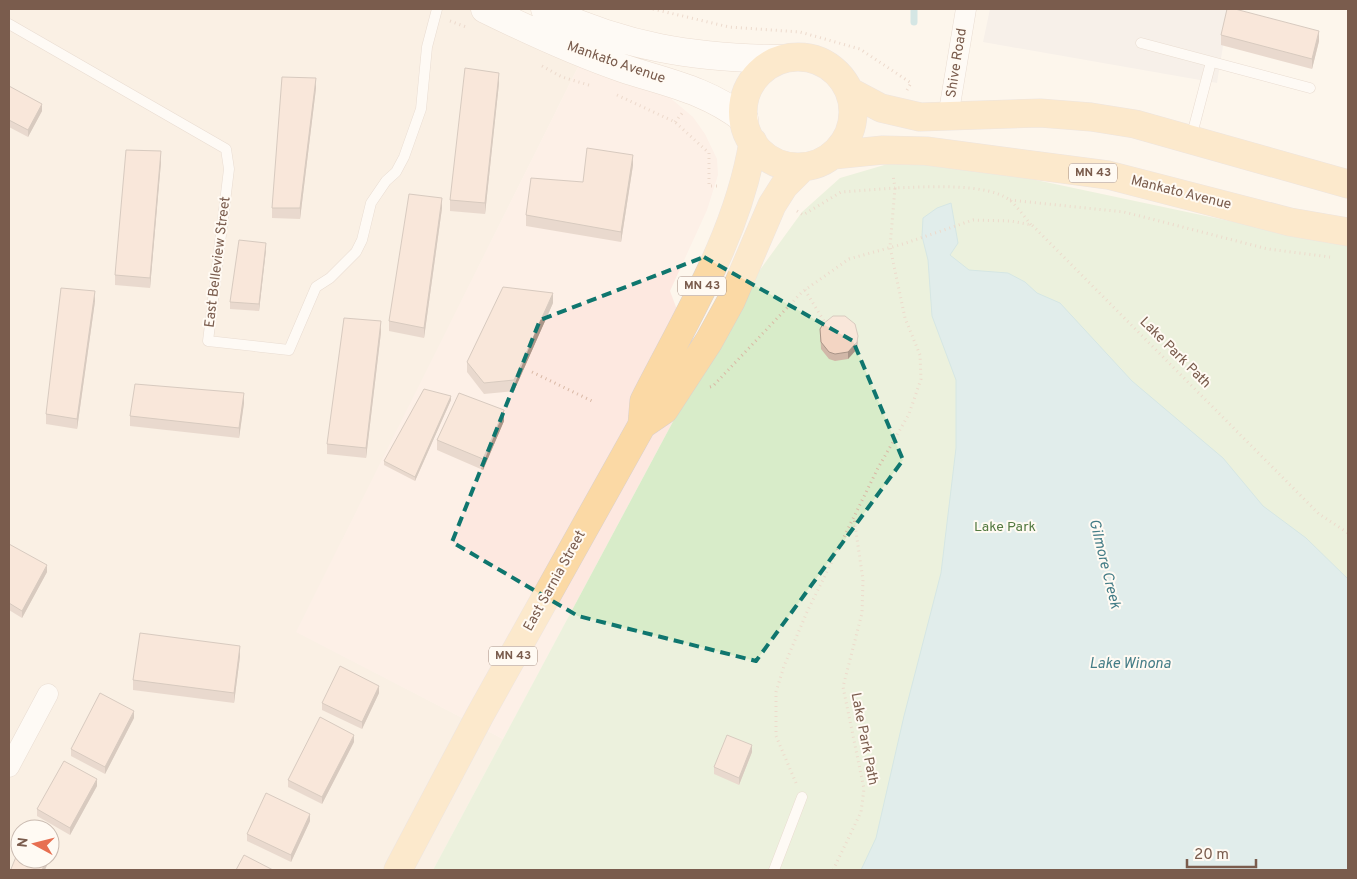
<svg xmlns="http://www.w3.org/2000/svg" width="1357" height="879" viewBox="0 0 1357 879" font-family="Overpass,sans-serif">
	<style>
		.residential { fill: #f5e8da; fill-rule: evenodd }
		.commercial { fill: #fde8e0 }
		.industrial { fill: #efe9e4 }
		.green { fill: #d8ecc9 }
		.water { fill: #bfe3e8; stroke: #a5d3da }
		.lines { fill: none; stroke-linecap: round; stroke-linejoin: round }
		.stream { stroke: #a5d3da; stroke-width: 7 }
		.lane-casing { stroke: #d1beb0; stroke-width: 11 }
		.street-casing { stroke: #d1beb0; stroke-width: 21 }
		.secondary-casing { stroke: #d6c0b0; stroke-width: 29 }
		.primary-casing { stroke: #dad1cd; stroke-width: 29 }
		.path { stroke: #d9b8a5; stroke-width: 3; stroke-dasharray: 1 4; stroke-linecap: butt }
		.lane { stroke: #fff; stroke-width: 10 }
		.street { stroke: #fff; stroke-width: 20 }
		.secondary { stroke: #fff; stroke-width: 28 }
		.primary { stroke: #fbd9a5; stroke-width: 28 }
		.wall { fill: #d1b7a8 }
		.shaded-wall { fill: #aa9588 }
		.building { fill: #f3d5c3; stroke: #aa9588 }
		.marked { fill: none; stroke: #0f766e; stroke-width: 4; stroke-dasharray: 10 6; stroke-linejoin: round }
		.labels { text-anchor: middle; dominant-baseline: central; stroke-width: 4; stroke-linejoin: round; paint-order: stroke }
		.shield { fill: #fffaf3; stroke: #a28b7f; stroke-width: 1 }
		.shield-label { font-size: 12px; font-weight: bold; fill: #7a5c4d }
		.street-label { font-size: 14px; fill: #7a5c4d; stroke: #fffaf3 }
		.park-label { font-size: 14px; fill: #537a41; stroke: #fffaf3 }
		.water-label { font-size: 15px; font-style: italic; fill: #437c86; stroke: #fffaf3 }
	</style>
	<rect width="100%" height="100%" fill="#fdf6ec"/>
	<path class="residential" d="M 9,9 L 475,9 L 580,63 L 297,632 L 503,739 L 433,870 L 9,870 ZM 20,829 L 50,829 L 50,859 L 20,859 Z"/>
	<path class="commercial" d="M 580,63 L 662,91 L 693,117 L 705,134 L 717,159 L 718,175 L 707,210 L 670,291 L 700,371 L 503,739 L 296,632 Z"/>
	<path class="industrial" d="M 990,9 L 1229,9 L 1217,83 L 983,42 Z"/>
	<path class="green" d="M 891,163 L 980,168 L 1348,246 L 1348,870 L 433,870 L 700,371 L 754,278 L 802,212 L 840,178 Z"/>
	<path class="water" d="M 951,203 L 958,243 L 950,255 L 969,270 L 1008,273 L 1025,282 L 1037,293 L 1060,303 L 1132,381 L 1223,458 L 1263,506 L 1306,538 L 1348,579 L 1348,870 L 861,870 L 876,838 L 904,716 L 941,573 L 956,448 L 956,380 L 932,316 L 928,260 L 922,236 L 923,218 L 937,208 Z"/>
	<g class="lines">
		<path class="stream" d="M 914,9 L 914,22"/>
		<g class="lane-casing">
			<path id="lane" d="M 9,24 L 226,149 L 229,169 L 208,341 L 289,350 L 316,287 L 330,278 L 356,252 L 362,240 L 371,203 L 386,181 L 396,172 L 404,157 L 421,109 L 427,47 L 437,9
				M 1141,43 L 1310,88
				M 1191,138 L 1211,62
				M 774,870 L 802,797"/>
		</g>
		<g class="street-casing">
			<path id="street" d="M 948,117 L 966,9
				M 9,767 L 48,694"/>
		</g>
		<g class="secondary-casing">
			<path id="secondary" d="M 485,9 C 530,31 575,52 622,68 C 667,83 705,89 744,119
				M 545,9 C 622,47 695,58 780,59"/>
		</g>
		<g class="primary-casing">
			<path id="primary" d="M743 112a55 55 0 1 1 110 0a55 55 0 1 1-110 0Z
				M 849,91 L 881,108 L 920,117 L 1040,113 L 1091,117 L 1135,124 L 1348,184
				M 833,155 L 883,150 L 926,151 L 1108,175 L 1290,222 L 1348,232
				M 642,425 L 664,410 L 709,341 L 731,301 L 772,205 L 784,186 L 803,167
				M 398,870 L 480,715 L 642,425 L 644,401 C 686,318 738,235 753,142"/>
		</g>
		<path class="path" d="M 653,9 L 729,27 L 800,32 L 860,49 L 911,83 L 907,90
			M 450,21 L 466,27
			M 542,66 L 562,77 L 592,86
			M 617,95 L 675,122 L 709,153 L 709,186 L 717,186
			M 675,122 L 683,112
			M 1010,200 L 1124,212 L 1268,249 L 1330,257
			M 797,211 L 803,215 L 841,192 L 895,188 L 893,175
			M 805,290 L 827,326
			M 532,372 L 594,402
			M 710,387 L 713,386 L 802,292 L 849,259 L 903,244 L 973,220 L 1011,221 L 1032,225 L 1319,514 L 1348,533
			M 796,783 L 776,736 L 776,692 L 784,666 L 807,612 L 878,468 L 909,414 L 921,379 L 920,355 L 905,318 L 890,247 L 895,188 C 923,187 988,182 1011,201 C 1018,208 1025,217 1031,225
			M 833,870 L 861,812 L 864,789 L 843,687 L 862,613 L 863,580 L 854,518"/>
		<use href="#lane" class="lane"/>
		<use href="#street" class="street"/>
		<use href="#secondary" class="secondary"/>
		<use href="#primary" class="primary"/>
	</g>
	<path class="wall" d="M 1221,35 L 1319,41 L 1312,69 L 1221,45 Z
		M 499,83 L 485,214 L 450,211 L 450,200 Z
		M 9,86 L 42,111 L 28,137 L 9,127 Z
		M 316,88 L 300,219 L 272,218 L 272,208 Z
		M 161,162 L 150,288 L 115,285 L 115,275 Z
		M 633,165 L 621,242 L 526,226 L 526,215 L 583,182 Z
		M 442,208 L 424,338 L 389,331 L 389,321 Z
		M 266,250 L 259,311 L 230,309 L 230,302 Z
		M 95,301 L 77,429 L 46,424 L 46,414 Z
		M 553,303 L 514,391 L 484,394 L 467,372 L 467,362 Z
		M 820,329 L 858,343 L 857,349 L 848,359 L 835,361 L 829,359 L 821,349 Z
		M 381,332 L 366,458 L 327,454 L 327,444 Z
		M 451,400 L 415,481 L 384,465 L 384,461 Z
		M 244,403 L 239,438 L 130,426 L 130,416 Z
		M 504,421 L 483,470 L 437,450 L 437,440 Z
		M 9,544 L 47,572 L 22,618 L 9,610 Z
		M 240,656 L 234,703 L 133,690 L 133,680 Z
		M 379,693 L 362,729 L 322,710 L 322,703 Z
		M 134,718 L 105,774 L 71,756 L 71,749 Z
		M 354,742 L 322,804 L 288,787 L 288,780 Z
		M 752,752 L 739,785 L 714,774 L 714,767 Z
		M 97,786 L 70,835 L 37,816 L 37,809 Z
		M 310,821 L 291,862 L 247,841 L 247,834 Z"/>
	<path class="shaded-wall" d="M 1319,31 L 1319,41 L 1312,69 L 1312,59 Z
		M 499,73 L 499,83 L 485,214 L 485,203 Z
		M 316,78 L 316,88 L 300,219 L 300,208 Z
		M 42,104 L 42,111 L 28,137 L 28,130 Z
		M 161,151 L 161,162 L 150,288 L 150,278 Z
		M 633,155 L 633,165 L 621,242 L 621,232 Z
		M 442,198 L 442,208 L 424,338 L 424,328 Z
		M 266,243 L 266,250 L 259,311 L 259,304 Z
		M 95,291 L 95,301 L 77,429 L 77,419 Z
		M 553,293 L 553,303 L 514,391 L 514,380 Z
		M 381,321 L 381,332 L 366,458 L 366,448 Z
		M 858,336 L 858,343 L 857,349 L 848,359 L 848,352 Z
		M 244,393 L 244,403 L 239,438 L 239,428 Z
		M 451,396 L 451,400 L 415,481 L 415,477 Z
		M 504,410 L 504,421 L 483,470 L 483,459 Z
		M 47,565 L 47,572 L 22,618 L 22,611 Z
		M 240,646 L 240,656 L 234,703 L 234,693 Z
		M 379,686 L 379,693 L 362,729 L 362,722 Z
		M 134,711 L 134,718 L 105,774 L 105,767 Z
		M 354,735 L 354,742 L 322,804 L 322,797 Z
		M 752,745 L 752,752 L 739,785 L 739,778 Z
		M 97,779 L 97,786 L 70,835 L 70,828 Z
		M 310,814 L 310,821 L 291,862 L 291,855 Z
		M 57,834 L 57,842 L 45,870 L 42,870 L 47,859 L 50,859 L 50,852 Z"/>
	<path class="building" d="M 1227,9 L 1235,9 L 1319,31 L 1312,59 L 1221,35 Z
		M 465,68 L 499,73 L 485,203 L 450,200 Z
		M 282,77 L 316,78 L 300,208 L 272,208 Z
		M 9,86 L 42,104 L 28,130 L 9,120 Z
		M 587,148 L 633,155 L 621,232 L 526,215 L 531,178 L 583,182 Z
		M 126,150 L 161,151 L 150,278 L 115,275 Z
		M 409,194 L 442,198 L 424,328 L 389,321 Z
		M 239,240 L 266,243 L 259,304 L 230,302 Z
		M 503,287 L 553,293 L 514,380 L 484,383 L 467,362 Z
		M 61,288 L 95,291 L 77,419 L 46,414 Z
		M 833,316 L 845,316 L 855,324 L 858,336 L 857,342 L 848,352 L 835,354 L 829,352 L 821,342 L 820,329 L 823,324 Z
		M 344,318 L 381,321 L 366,448 L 327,444 Z
		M 135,384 L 244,393 L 239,428 L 130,416 Z
		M 424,389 L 451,396 L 415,477 L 384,461 Z
		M 459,393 L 504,410 L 483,459 L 437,440 Z
		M 9,544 L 47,565 L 22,611 L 9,603 Z
		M 140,633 L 240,646 L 234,693 L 133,680 Z
		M 340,666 L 379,686 L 362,722 L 322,703 Z
		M 100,693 L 134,711 L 105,767 L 71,749 Z
		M 320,717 L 354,735 L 322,797 L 288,780 Z
		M 727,735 L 752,745 L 739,778 L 714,767 Z
		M 64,761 L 97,779 L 70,828 L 37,809 Z
		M 266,793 L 310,814 L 291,855 L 247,834 Z
		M 30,823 L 44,829 L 28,829 Z
		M 50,831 L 57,834 L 50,852 Z
		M 20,847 L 20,859 L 47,859 L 42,870 L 14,870 L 11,869 Z
		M 244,855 L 273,870 L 236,870 Z"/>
	<path d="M0 0H1357V879H0ZM 704,257 L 853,341 L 903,460 L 756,661 L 578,616 L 452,542 L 540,320 Z" fill="#fdf6ec" fill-opacity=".55" fill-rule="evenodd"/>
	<path class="marked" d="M 704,257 L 853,341 L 903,460 L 756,661 L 578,616 L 452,542 L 540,320 Z"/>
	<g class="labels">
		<g class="shield">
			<rect x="1069" y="163.5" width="48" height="19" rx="4"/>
			<rect x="678" y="276.5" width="48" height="19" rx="4"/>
			<rect x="489" y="646.5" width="48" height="19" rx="4"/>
		</g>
		<g class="shield-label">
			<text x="1093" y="173">MN 43</text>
			<text x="702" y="286">MN 43</text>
			<text x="513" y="656">MN 43</text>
		</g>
		<g class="street-label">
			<text transform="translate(616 63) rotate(19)">Mankato Avenue</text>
			<text transform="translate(957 63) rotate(-81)">Shive Road</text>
			<text transform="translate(1181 193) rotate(14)">Mankato Avenue</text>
			<text transform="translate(218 262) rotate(-83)">East Belleview Street</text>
			<text transform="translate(1175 353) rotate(45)">Lake Park Path</text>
			<text transform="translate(555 581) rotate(-61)">East Sarnia Street</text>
			<text transform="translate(864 739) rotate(79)">Lake Park Path</text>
		</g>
		<g class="park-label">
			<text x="1005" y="527">Lake Park</text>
		</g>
		<g class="water-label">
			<text transform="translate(1104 564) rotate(76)">Gilmore Creek</text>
			<text x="1130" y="664">Lake Winona</text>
		</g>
	</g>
	<rect width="1357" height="879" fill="none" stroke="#7a5c4d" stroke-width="20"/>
	<g transform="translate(35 844) rotate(277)"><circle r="24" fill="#fffaf3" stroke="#cabbb1"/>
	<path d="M0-4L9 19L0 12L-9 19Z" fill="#e76f51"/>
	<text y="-8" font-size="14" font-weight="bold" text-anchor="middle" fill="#7a5c4d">N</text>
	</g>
	<path d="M1187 859v8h69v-8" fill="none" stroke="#7a5c4d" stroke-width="2.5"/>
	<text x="1194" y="859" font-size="15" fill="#7a5c4d" stroke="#fffaf3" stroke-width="4" paint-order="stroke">20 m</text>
</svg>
